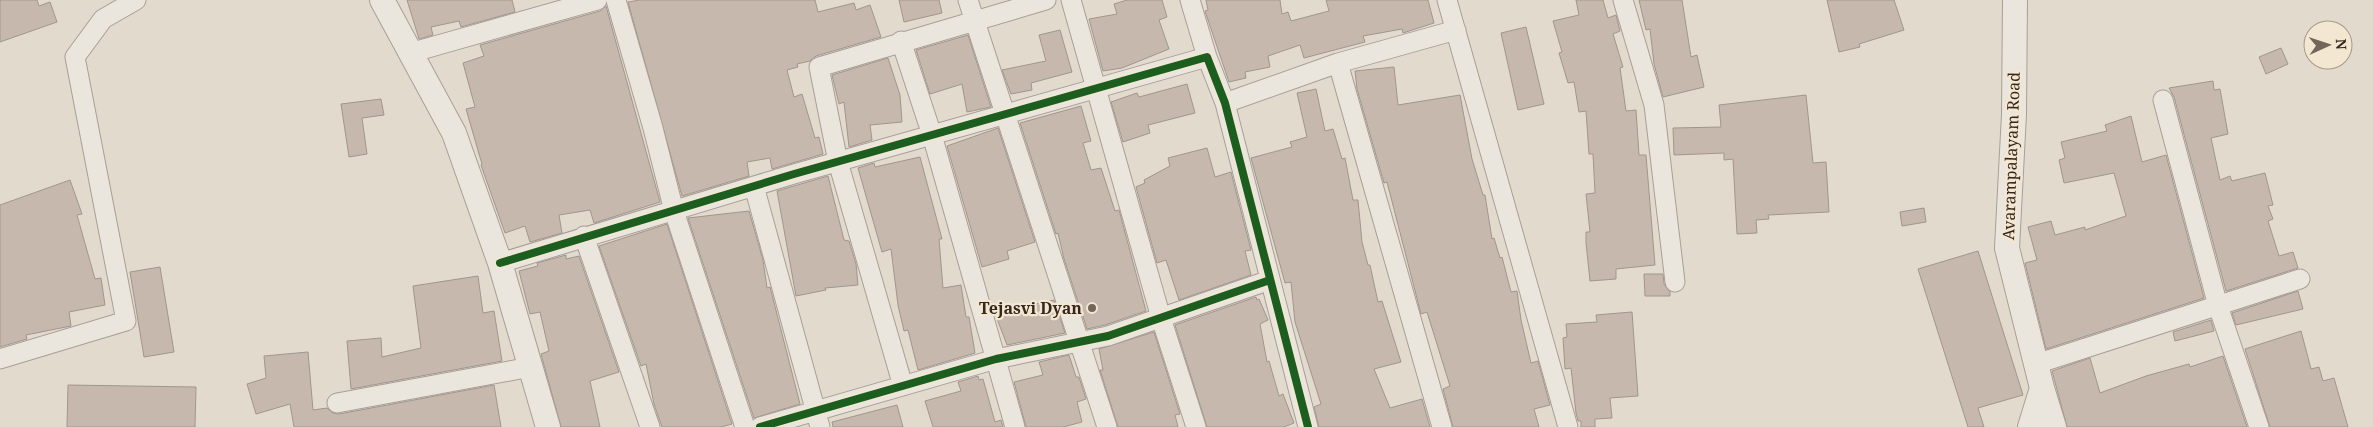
<svg xmlns="http://www.w3.org/2000/svg" width="2373" height="427" viewBox="0 0 2373 427" font-family="'Noto Serif',serif">
	<style>
		.building { fill: #c6b8ad; stroke: #a2968c }
		.lines { fill: none; stroke-linecap: round; stroke-linejoin: round }
		.minor-casing { stroke: #a89f95; stroke-width: 21 }
		.tertiary-casing { stroke: #a89f95; stroke-width: 26 }
		.minor { stroke: #ebe6dd; stroke-width: 19 }
		.tertiary { stroke: #ebe6dd; stroke-width: 24 }
		.cycleway-casing { stroke: #f4e7d1; stroke-width: 11 }
		.cycleway { stroke: #1b5e20; stroke-width: 8 }
		.poi-dot { fill: #72665b; stroke: #f4e7d1; stroke-width: 2 }
		.labels { text-anchor: middle; dominant-baseline: central; stroke-width: 4.5; stroke-linejoin: round; paint-order: stroke }
		.street-label { font-size: 16px; fill: #36271e; stroke: #f4e7d1 }
		.poi-label { font-size: 16px; font-weight: bold; fill: #36271e; stroke: #f4e7d1; text-anchor: end }
	</style>
	<rect width="100%" height="100%" fill="#e2dacc"/>
	<path class="building" d="M 0,0 L 37,0 L 39,6 L 50,2 L 57,22 L 0,42 Z
		M 407,0 L 512,0 L 515,12 L 461,27 L 459,21 L 431,27 L 433,35 L 419,39 Z
		M 640,0 L 815,0 L 818,12 L 854,3 L 856,10 L 870,5 L 881,37 L 816,56 L 810,61 L 797,64 L 798,67 L 787,70 L 794,97 L 802,94 L 815,138 L 819,137 L 823,154 L 772,169 L 770,158 L 747,162 L 749,176 L 682,196 L 628,2 Z
		M 899,0 L 939,0 L 942,13 L 904,22 Z
		M 1127,0 L 1162,0 L 1167,17 L 1159,20 L 1169,49 L 1122,68 L 1103,71 L 1089,19 L 1117,14 L 1114,4 Z
		M 1206,0 L 1280,0 L 1282,14 L 1288,12 L 1291,21 L 1329,11 L 1326,0 L 1428,0 L 1434,23 L 1403,33 L 1402,29 L 1363,36 L 1365,42 L 1304,58 L 1300,45 L 1268,56 L 1270,67 L 1245,72 L 1246,78 L 1229,82 L 1205,11 L 1208,10 Z
		M 1576,0 L 1603,0 L 1608,18 L 1616,15 L 1620,31 L 1613,34 L 1623,67 L 1620,68 L 1626,111 L 1636,110 L 1639,155 L 1646,155 L 1655,265 L 1616,269 L 1616,279 L 1590,281 L 1586,243 L 1586,232 L 1590,232 L 1586,194 L 1595,193 L 1593,154 L 1589,154 L 1586,111 L 1579,112 L 1574,82 L 1568,83 L 1559,53 L 1562,52 L 1553,21 L 1579,15 Z
		M 1639,0 L 1682,0 L 1691,57 L 1697,55 L 1704,87 L 1663,97 L 1654,64 L 1650,29 L 1646,30 Z
		M 1827,0 L 1894,0 L 1904,30 L 1859,44 L 1860,47 L 1839,52 Z
		M 606,6 L 660,202 L 594,223 L 590,210 L 559,215 L 562,233 L 530,242 L 525,226 L 505,233 L 481,165 L 482,164 L 466,109 L 475,107 L 463,63 L 484,56 L 480,45 L 600,11 Z
		M 1526,27 L 1544,104 L 1518,110 L 1501,33 Z
		M 1060,30 L 1072,72 L 1031,83 L 1032,90 L 1011,94 L 1002,70 L 1046,61 L 1039,35 Z
		M 968,35 L 991,107 L 967,112 L 962,84 L 930,94 L 916,50 Z
		M 2281,48 L 2288,64 L 2266,74 L 2259,57 Z
		M 888,58 L 900,95 L 902,122 L 870,125 L 872,140 L 849,147 L 844,102 L 839,104 L 832,75 Z
		M 1394,67 L 1398,105 L 1460,95 L 1472,159 L 1483,195 L 1485,195 L 1492,239 L 1494,238 L 1500,258 L 1502,257 L 1511,292 L 1517,291 L 1521,320 L 1531,363 L 1538,361 L 1550,405 L 1534,409 L 1539,427 L 1453,427 L 1443,389 L 1450,386 L 1427,312 L 1421,314 L 1387,182 L 1384,183 L 1357,89 L 1355,71 Z
		M 2213,81 L 2214,90 L 2220,89 L 2228,134 L 2211,138 L 2220,180 L 2230,176 L 2232,181 L 2265,173 L 2273,205 L 2268,206 L 2273,219 L 2268,221 L 2279,256 L 2293,252 L 2298,268 L 2226,291 L 2174,97 L 2169,88 Z
		M 1187,84 L 1195,113 L 1148,125 L 1150,133 L 1123,142 L 1111,102 L 1137,93 L 1139,97 Z
		M 1316,89 L 1325,131 L 1333,129 L 1342,159 L 1345,158 L 1353,200 L 1358,200 L 1362,242 L 1368,265 L 1370,265 L 1378,302 L 1382,301 L 1401,362 L 1374,369 L 1390,408 L 1422,399 L 1430,427 L 1319,427 L 1314,407 L 1321,404 L 1295,322 L 1291,282 L 1285,283 L 1251,158 L 1292,147 L 1290,142 L 1307,137 L 1297,93 Z
		M 1806,95 L 1813,163 L 1826,162 L 1829,212 L 1768,215 L 1769,219 L 1756,220 L 1757,233 L 1737,234 L 1733,159 L 1724,160 L 1724,153 L 1674,155 L 1673,128 L 1721,127 L 1719,105 Z
		M 381,99 L 384,115 L 362,118 L 367,154 L 349,157 L 341,104 Z
		M 1081,106 L 1091,141 L 1083,143 L 1091,170 L 1101,168 L 1115,211 L 1119,210 L 1146,311 L 1105,325 L 1087,329 L 1064,259 L 1058,233 L 1056,234 L 1020,123 Z
		M 2131,116 L 2142,162 L 2166,155 L 2204,298 L 2046,349 L 2025,263 L 2037,260 L 2028,227 L 2051,221 L 2055,235 L 2085,227 L 2085,230 L 2126,216 L 2114,173 L 2064,183 L 2059,160 L 2065,158 L 2061,142 L 2107,131 L 2105,125 Z
		M 998,128 L 1035,242 L 1007,251 L 1009,259 L 982,267 L 947,146 Z
		M 1207,148 L 1215,177 L 1231,172 L 1251,250 L 1245,251 L 1251,275 L 1179,300 L 1166,260 L 1157,263 L 1136,187 L 1145,183 L 1144,180 L 1170,166 L 1168,158 Z
		M 920,157 L 942,239 L 939,239 L 943,288 L 961,285 L 966,317 L 969,317 L 975,353 L 918,370 L 908,330 L 904,331 L 898,305 L 891,249 L 882,252 L 858,168 L 874,163 L 875,167 Z
		M 828,176 L 844,240 L 849,241 L 856,264 L 858,285 L 825,288 L 826,290 L 796,296 L 777,191 Z
		M 70,180 L 82,214 L 77,215 L 95,279 L 101,278 L 105,305 L 69,312 L 71,326 L 26,335 L 27,339 L 0,347 L 0,205 Z
		M 1924,208 L 1926,222 L 1902,226 L 1900,212 Z
		M 749,211 L 763,260 L 767,288 L 770,287 L 800,404 L 754,418 L 688,218 Z
		M 667,224 L 732,424 L 721,427 L 662,427 L 654,404 L 646,364 L 641,366 L 599,246 Z
		M 1978,251 L 2023,395 L 1978,408 L 1984,427 L 1968,427 L 1918,269 Z
		M 566,255 L 566,259 L 579,256 L 619,372 L 590,381 L 600,427 L 561,427 L 541,354 L 549,351 L 540,312 L 530,314 L 519,271 L 538,266 L 537,263 Z
		M 160,267 L 174,352 L 144,357 L 130,272 Z
		M 1644,274 L 1663,274 L 1664,284 L 1670,292 L 1670,296 L 1645,296 Z
		M 478,276 L 483,313 L 494,311 L 502,361 L 351,389 L 347,341 L 381,338 L 382,357 L 421,348 L 413,286 Z
		M 2298,291 L 2303,309 L 2236,325 L 2232,313 Z
		M 1256,297 L 1257,300 L 1259,299 L 1268,320 L 1260,324 L 1267,362 L 1269,361 L 1279,396 L 1283,394 L 1294,423 L 1284,427 L 1207,427 L 1175,325 Z
		M 1054,300 L 1065,333 L 1007,345 L 996,316 L 1022,307 Z
		M 1632,312 L 1638,396 L 1610,398 L 1612,418 L 1595,419 L 1595,427 L 1581,427 L 1581,421 L 1578,421 L 1576,413 L 1571,368 L 1565,369 L 1563,338 L 1567,337 L 1566,324 L 1597,322 L 1596,315 Z
		M 2211,320 L 2214,331 L 2175,341 L 2173,332 Z
		M 2301,331 L 2311,369 L 2319,367 L 2323,381 L 2334,378 L 2348,427 L 2270,427 L 2245,349 Z
		M 1154,332 L 1180,414 L 1175,415 L 1178,427 L 1118,427 L 1100,370 L 1103,370 L 1099,349 Z
		M 308,352 L 313,410 L 327,408 L 333,413 L 339,414 L 494,385 L 501,427 L 294,427 L 290,404 L 256,414 L 247,384 L 266,378 L 264,356 Z
		M 1069,355 L 1076,377 L 1079,377 L 1086,399 L 1077,402 L 1082,422 L 1063,427 L 1026,427 L 1014,382 L 1043,375 L 1039,362 Z
		M 2223,356 L 2247,427 L 2067,427 L 2052,371 L 2090,358 L 2100,393 L 2146,376 L 2189,364 L 2190,367 Z
		M 978,376 L 979,380 L 983,379 L 995,422 L 1001,420 L 1003,427 L 933,427 L 925,401 L 961,391 L 958,382 Z
		M 68,385 L 196,387 L 195,427 L 67,427 Z
		M 897,405 L 903,427 L 833,427 L 832,422 Z"/>
	<g class="lines">
		<g class="minor-casing">
			<path id="minor" d="M 616,0 L 653,128 L 674,211 L 745,427
				M 968,0 L 1107,427
				M 1071,0 L 1161,318 L 1196,427
				M 1190,0 L 1207,57
				M 1447,0 L 1568,427
				M 1623,0 L 1654,105 L 1675,282
				M 901,41 L 932,135 L 1015,427
				M 410,53 L 597,0
				M 2163,100 L 2218,306 L 2259,427
				M 1225,103 L 1338,63
				M 754,186 L 820,427
				M 584,236 L 650,427
				M 500,263 L 794,174 L 1207,57 L 1225,103 L 1308,427
				M 0,359 L 126,321 L 75,57 L 103,19 L 136,0
				M 2036,364 L 2300,279
				M 903,386 L 838,162 L 819,67 L 1046,0
				M 337,403 L 531,367
				M 760,427 L 996,359 L 1108,336 L 1270,280
				M 1442,427 L 1338,63 L 1456,30"/>
		</g>
		<g class="tertiary-casing">
			<path id="tertiary" d="M 382,0 L 454,133 L 500,263 L 548,427
				M 2015,0 L 2014,114 L 2007,248 L 2042,388 L 2030,427
				M 2042,388 L 2054,427"/>
		</g>
		<use href="#minor" class="minor"/>
		<use href="#tertiary" class="tertiary"/>
		<g class="cycleway-casing">
			<path id="cycleway" d="M 500,263 L 794,174 L 1207,57 L 1225,103 L 1308,427
				M 760,427 L 996,359 L 1108,336 L 1270,280"/>
		</g>
		<use href="#cycleway" class="cycleway"/>
	</g>
	<circle class="poi-dot" cx="1092" cy="308" r="5"/>
	<g class="labels">
		<g class="street-label">
			<text transform="translate(2011 156) rotate(-88)">Avarampalayam Road</text>
		</g>
		<g class="poi-label">
			<text x="1082" y="308">Tejasvi Dyan</text>
		</g>
	</g>
	<g transform="translate(2328 45) rotate(87)"><circle r="24" fill="#f4e7d1" stroke="#a89a89"/>
	<path d="M0-4L9 19L0 12L-9 19Z" fill="#72665b"/>
	<text y="-8" font-size="14" font-weight="bold" text-anchor="middle" fill="#36271e">N</text>
	</g>
</svg>
